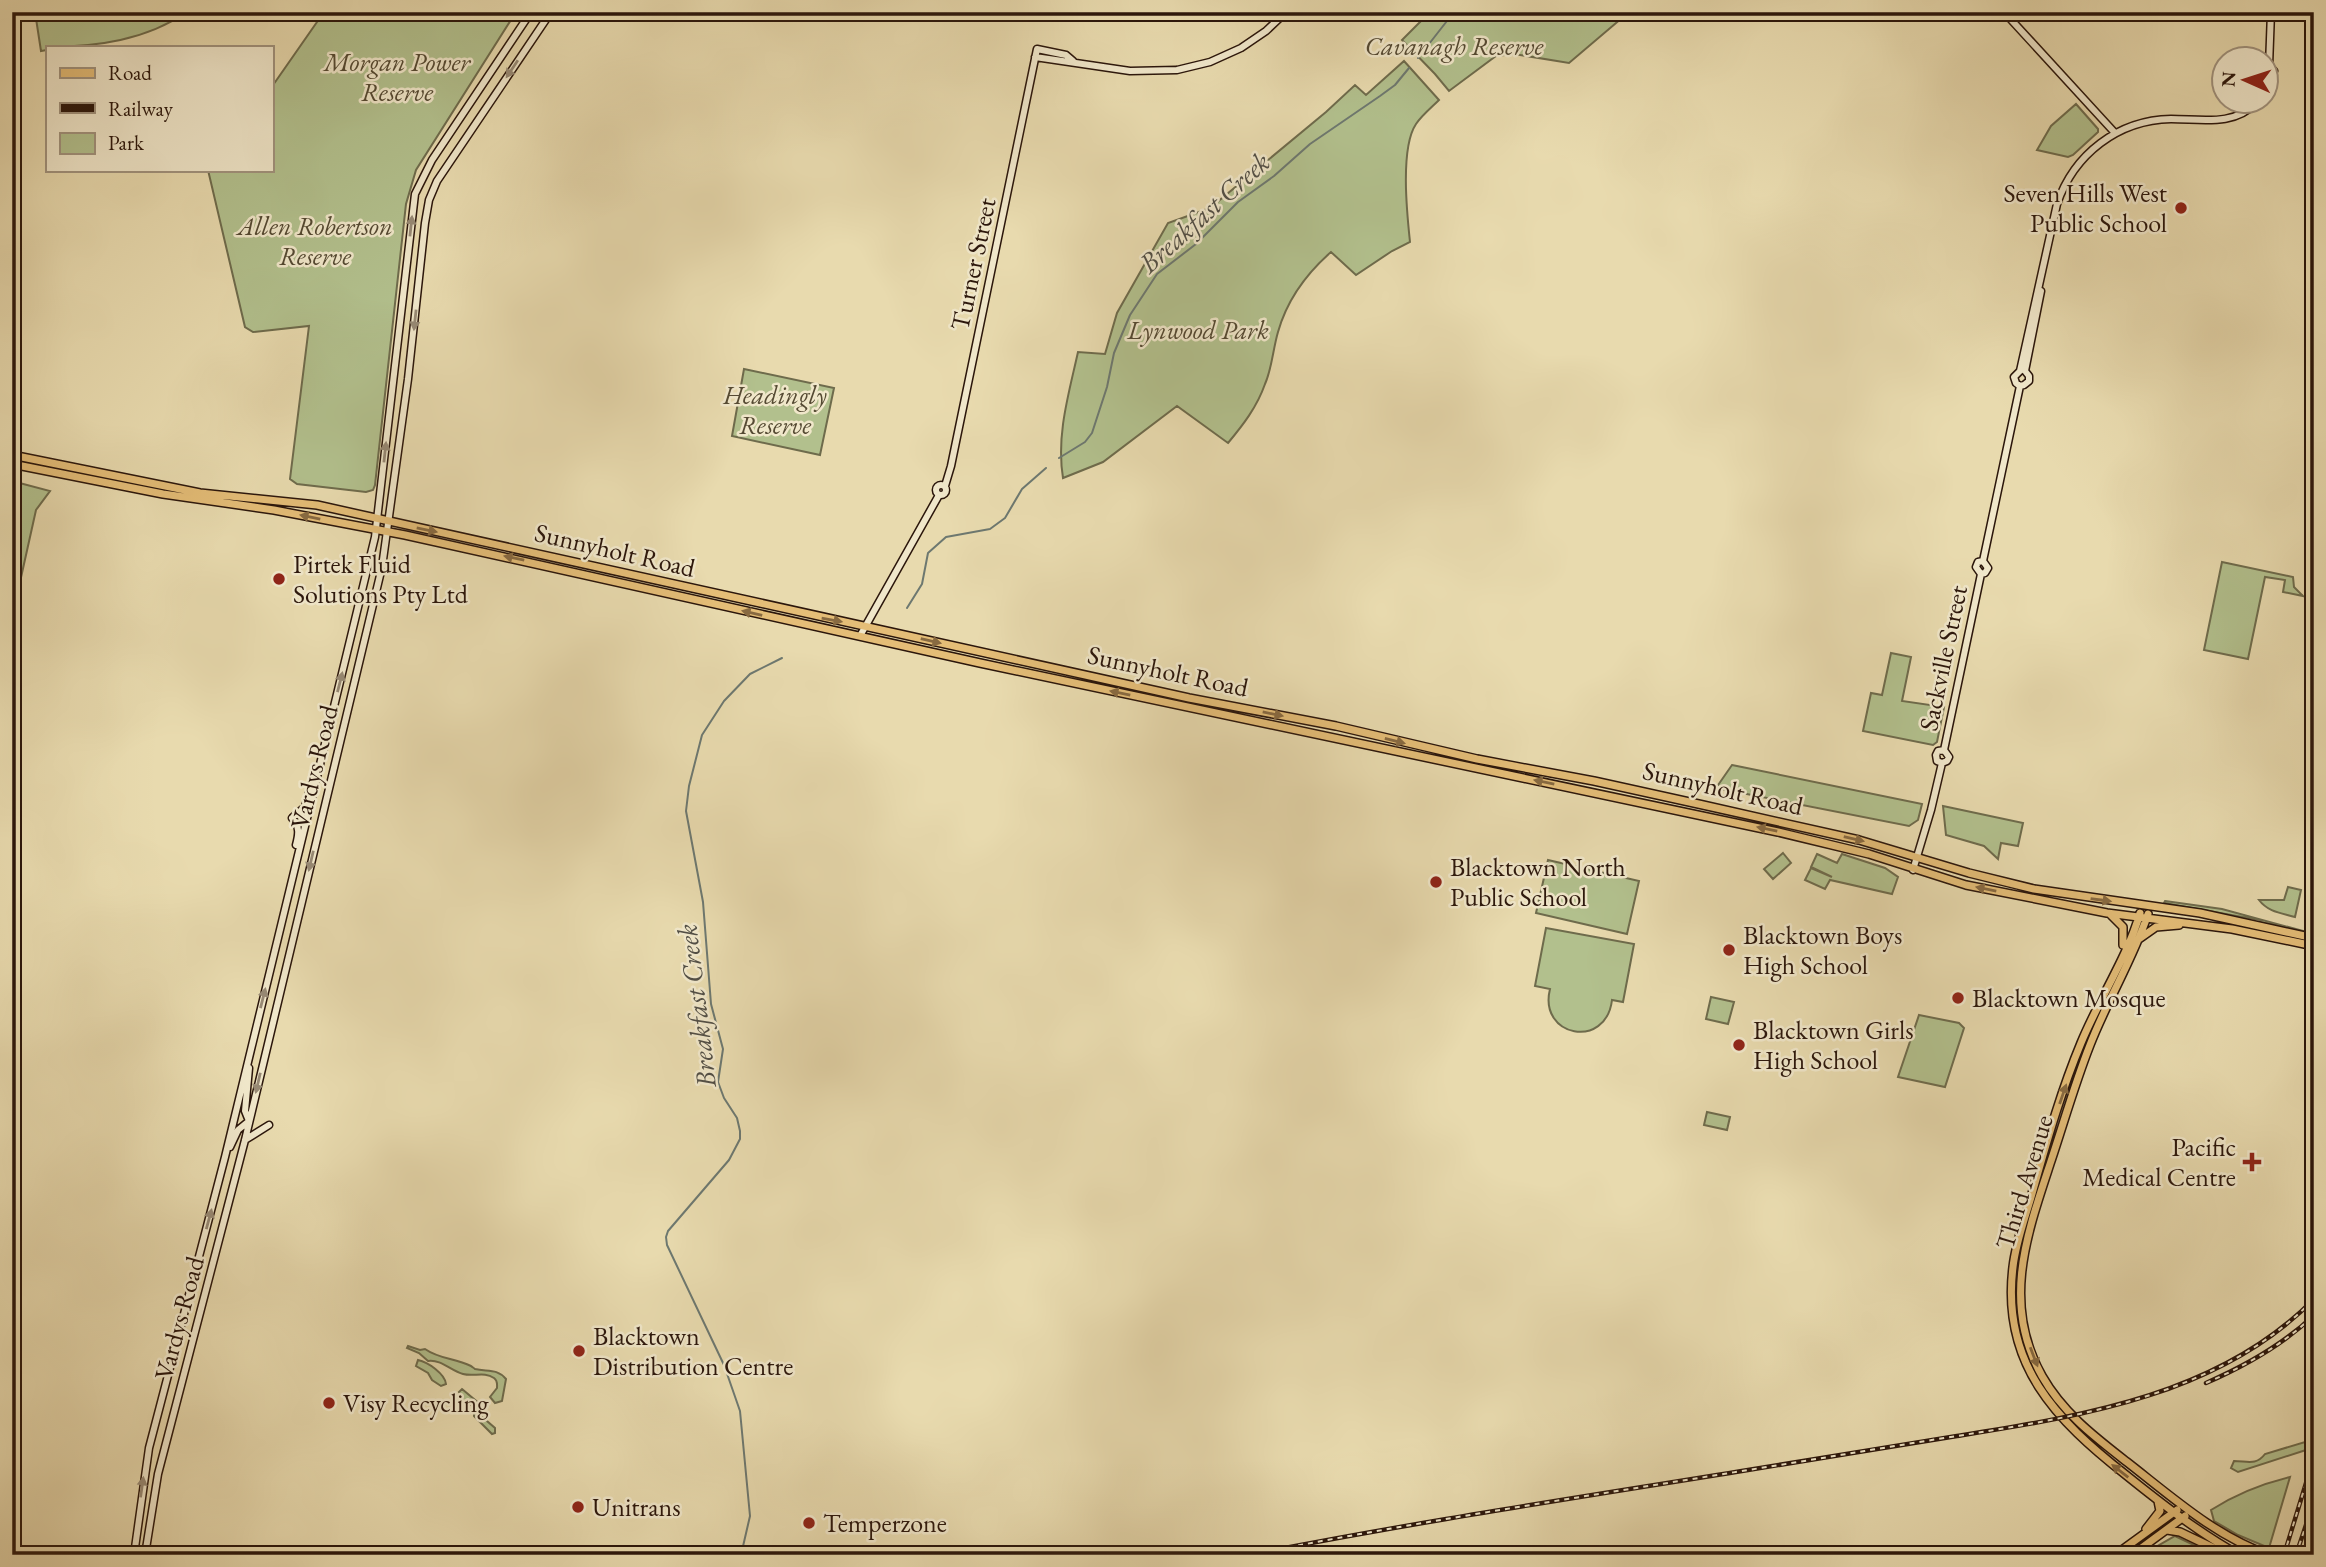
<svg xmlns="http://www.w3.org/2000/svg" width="2326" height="1567" viewBox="0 0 2326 1567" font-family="'EB Garamond',serif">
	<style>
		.green { fill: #b2c08d; stroke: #6e6b4c; stroke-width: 2 }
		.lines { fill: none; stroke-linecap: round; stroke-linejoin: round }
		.stream { stroke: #6d7870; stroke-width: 2 }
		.secondary-casing { stroke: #2b160b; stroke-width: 9 }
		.primary-casing { stroke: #2b160b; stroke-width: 10 }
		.secondary { stroke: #f0e7ca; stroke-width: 6 }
		.primary { stroke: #e4bd77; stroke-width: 7 }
		.rail-casing { stroke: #2b160b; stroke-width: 4.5 }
		.rail { stroke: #f0e7ca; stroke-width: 2; stroke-dasharray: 5; stroke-linecap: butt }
		.oneway { fill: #978974 }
		.oneway2 { fill: #886a41 }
		.poi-dot { fill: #8f2418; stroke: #f0e7ca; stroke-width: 2.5 }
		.labels { text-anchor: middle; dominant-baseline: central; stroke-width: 5; stroke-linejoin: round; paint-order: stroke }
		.park-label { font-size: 26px; font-style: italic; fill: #544932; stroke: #f0e7ca }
		.poi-label { font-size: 26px; fill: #2b160b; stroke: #f0e7ca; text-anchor: start }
		.street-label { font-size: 26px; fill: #2b160b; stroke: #f0e7ca }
		.water-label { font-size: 28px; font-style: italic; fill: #524f46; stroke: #f0e7ca }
	</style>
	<rect width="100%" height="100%" fill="#e8daae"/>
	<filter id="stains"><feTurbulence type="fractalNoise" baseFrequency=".00286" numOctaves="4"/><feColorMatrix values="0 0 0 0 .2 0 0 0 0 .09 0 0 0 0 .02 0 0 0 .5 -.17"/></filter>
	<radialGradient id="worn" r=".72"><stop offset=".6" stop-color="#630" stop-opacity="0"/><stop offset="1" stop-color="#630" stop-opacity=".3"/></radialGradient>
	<path class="green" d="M 35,12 L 187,12 C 146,40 97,47 47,47 L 47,50 L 41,51 Z
		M 324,12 L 516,12 L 416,170 L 406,204 L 375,485 L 373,490 L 366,492 L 297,484 L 290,479 L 309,326 L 253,332 L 245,327 L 208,170 L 271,170 L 271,88 Z
		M 1430,12 L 1629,12 L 1569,63 L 1514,54 L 1496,56 L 1449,91 L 1435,74 L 1402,40 Z
		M 1404,61 L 1439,100 C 1432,107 1422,115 1416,124 C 1400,148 1407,214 1410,242 L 1392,251 L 1356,275 L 1331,252 C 1306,274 1287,300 1278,332 C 1273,349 1272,368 1265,384 C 1257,407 1243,425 1228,443 L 1177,406 L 1103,462 L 1063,478 C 1056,435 1069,393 1078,352 L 1105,354 L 1117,313 L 1168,223 L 1210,208 L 1326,112 L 1355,85 L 1366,95 Z
		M 2076,104 L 2098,129 L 2098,132 L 2073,155 L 2068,157 L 2037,150 L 2051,126 Z
		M 744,369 L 834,388 L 820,455 L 732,436 Z
		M 12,481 L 50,491 L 36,510 L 12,618 Z
		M 2222,562 L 2293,577 L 2294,587 L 2303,596 L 2283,592 L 2285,580 L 2265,577 L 2248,659 L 2204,650 Z
		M 1891,653 L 1911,657 L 1902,701 L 1944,707 L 1937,742 L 1933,745 L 1863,731 L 1871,693 L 1882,695 Z
		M 1732,765 L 1922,804 L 1918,820 L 1909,826 L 1716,788 Z
		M 1943,806 L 2023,823 L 2018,846 L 2001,843 L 1998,859 L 1984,846 L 1946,835 Z
		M 1783,853 L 1791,863 L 1773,879 L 1764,869 Z
		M 1817,854 L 1837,863 L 1842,854 L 1885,868 L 1898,877 L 1892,894 L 1830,880 L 1825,889 L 1805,880 L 1811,868 L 1832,877 L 1811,867 Z
		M 1548,860 L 1639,881 L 1627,934 L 1536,913 Z
		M 2288,887 L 2301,890 L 2295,917 C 2281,913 2268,912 2259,900 L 2284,900 Z
		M 2165,901 L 2222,909 L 2314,934 L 2260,922 L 2260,920 L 2164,903 Z
		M 1546,928 L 1634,944 L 1623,1002 L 1612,1000 C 1606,1050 1538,1037 1550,989 L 1535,986 Z
		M 1711,997 L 1734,1002 L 1728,1024 L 1706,1019 Z
		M 1919,1015 L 1959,1023 L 1964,1028 L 1945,1087 L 1898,1077 Z
		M 1707,1112 L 1730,1117 L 1727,1130 L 1704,1125 Z
		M 408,1346 L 420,1350 L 425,1349 C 439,1359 454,1358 471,1366 C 472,1367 474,1368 475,1369 C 487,1372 497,1368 506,1379 L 502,1401 L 495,1403 L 490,1397 L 497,1388 C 497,1384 498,1381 494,1378 C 484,1371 474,1377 463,1374 C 451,1371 441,1359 428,1361 L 419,1353 L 407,1348 Z
		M 418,1360 C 428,1362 445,1374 446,1384 L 441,1386 L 432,1380 L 428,1373 L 416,1366 Z
		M 462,1389 L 481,1405 L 480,1415 L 495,1428 L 495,1433 L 492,1434 L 474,1416 L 474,1407 L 462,1400 L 459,1392 Z
		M 2305,1442 L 2306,1450 L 2238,1472 L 2231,1468 L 2234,1461 C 2247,1461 2256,1466 2265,1454 Z
		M 2290,1477 L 2269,1548 L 2238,1535 L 2214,1521 L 2211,1510 C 2236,1494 2261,1484 2290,1477 Z
		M 2175,1536 L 2215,1555 L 2142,1555 Z"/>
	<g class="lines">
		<path class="stream" d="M 1418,58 L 1454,12
			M 1059,458 L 1085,442 L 1092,433 L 1107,387 L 1114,353 L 1130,315 L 1157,274 L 1196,244 L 1238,202 L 1274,176 L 1310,144 L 1380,96 L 1395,85 L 1409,68
			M 907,608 L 922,584 L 928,553 L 946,537 L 990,529 L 1005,518 L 1022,489 L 1046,468
			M 741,1555 L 750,1516 L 740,1411 L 724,1365 L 667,1245 L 666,1237 L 668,1231 L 729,1160 L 740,1139 L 740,1131 L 737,1118 L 724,1098 L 718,1082 L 723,1049 L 711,1004 L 703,902 L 686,811 L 689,786 L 702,735 L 724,701 L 750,674 L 782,658"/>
		<g class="secondary-casing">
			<path id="secondary" d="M 2004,12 L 2115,133
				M 1035,57 L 1130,71 L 1177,70 L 1210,62 L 1241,48 L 1266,31 L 1286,12
				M 2269,66 L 2271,12
				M 2268,76 L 2272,75 L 2274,71 L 2269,66
				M 2025,371 L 2041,291
				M 2020,386 L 2016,383 L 2014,377 L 2020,371 L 2057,204 C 2074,154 2118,120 2171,119 C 2201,119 2234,127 2257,102
				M 2020,386 L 2024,385 L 2029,381 L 2029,376 L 2025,371
				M936 490a5 5 0 1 1 10 0a5 5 0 1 1-10 0Z
				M 945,486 L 951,466 L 1037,49 L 1066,55 L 1073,61
				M 1983,561 L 2020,386
				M 1981,574 L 1976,567 L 1978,562 L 1983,561
				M 1981,574 L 1985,573 L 1988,568 L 1983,561
				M 860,636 L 939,495
				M 1944,750 L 1981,574
				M 1942,763 L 1937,761 L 1936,755 L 1938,751 L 1944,750
				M 1942,763 L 1947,761 L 1949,757 L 1944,750
				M 296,845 C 299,834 300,827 292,818 L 305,807 L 315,772
				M 1913,870 L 1931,810 L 1942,763
				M 249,1068 L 245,1111 L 249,1121
				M 245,1140 L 269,1125
				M 230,1147 L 238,1130 L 249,1121
				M 134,1555 L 149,1448 L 225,1157 L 375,537 L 415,194 L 432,160 L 531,12
				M 145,1555 L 158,1474 L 245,1140 L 382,567 L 408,379 L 425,223 L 429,200 L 437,181 L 551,12"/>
		</g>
		<g class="primary-casing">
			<path id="primary" d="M 12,455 L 200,493 L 317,505 L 1189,698 L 1336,726 L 1477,759 L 1594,781 L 1703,805 L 1859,840 L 1969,873 L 2034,889 L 2200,913 L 2314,938
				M 12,464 L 163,494 L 274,510 L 405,535 L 980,663 L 1778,832 L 1869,854 L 1966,885 L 2107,913 L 2232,929 L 2314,946
				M 2140,913 C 2128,956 2098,1001 2081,1043 C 2061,1091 2047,1141 2033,1190 C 2026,1216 2016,1240 2013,1267 C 2001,1364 2056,1420 2126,1475 C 2162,1504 2198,1532 2239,1555
				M 2110,914 L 2123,927 L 2123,945
				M 2148,914 C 2133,959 2107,1001 2090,1045 C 2075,1083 2064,1122 2051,1161 C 2027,1234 2001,1303 2042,1376 C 2063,1413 2095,1437 2127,1462 C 2172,1497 2215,1536 2269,1555
				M 2139,939 L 2156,927 L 2179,925
				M 2146,1529 L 2160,1511 L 2158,1501
				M 2167,1530 L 2180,1532 L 2228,1555
				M 2115,1555 L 2177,1510
				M 2132,1555 L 2185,1516"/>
		</g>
		<use href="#secondary" class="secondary"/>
		<use href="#primary" class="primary"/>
		<g class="rail-casing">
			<path id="rail" d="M 2206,1383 C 2245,1366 2283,1345 2314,1315
				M 1249,1555 C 1415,1522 1582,1497 1748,1470 C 1818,1459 1887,1447 1957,1436 C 2082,1416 2220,1395 2314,1299
				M 2284,1555 L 2314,1457
				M 2296,1555 L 2314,1501
				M 2307,1555 L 2314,1536"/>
		</g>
		<use href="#rail" class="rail"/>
	</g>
	<defs><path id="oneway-solid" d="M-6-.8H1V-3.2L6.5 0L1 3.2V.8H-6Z" transform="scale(1.75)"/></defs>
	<g class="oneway">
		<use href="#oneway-solid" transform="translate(512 69) rotate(124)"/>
		<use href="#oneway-solid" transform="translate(411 226) rotate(-84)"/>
		<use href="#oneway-solid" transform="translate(415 320) rotate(96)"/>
		<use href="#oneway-solid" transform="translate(385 452) rotate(-84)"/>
		<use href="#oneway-solid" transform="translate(340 682) rotate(-76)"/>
		<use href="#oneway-solid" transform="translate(311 861) rotate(103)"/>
		<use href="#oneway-solid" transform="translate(263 998) rotate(-76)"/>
		<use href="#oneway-solid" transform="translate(258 1083) rotate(103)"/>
		<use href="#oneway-solid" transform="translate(209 1219) rotate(-75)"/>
		<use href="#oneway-solid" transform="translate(142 1487) rotate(-82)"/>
	</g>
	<g class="oneway2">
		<use href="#oneway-solid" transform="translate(310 517) rotate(-168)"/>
		<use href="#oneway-solid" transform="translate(427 530) rotate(11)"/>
		<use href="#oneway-solid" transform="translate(514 558) rotate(-168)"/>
		<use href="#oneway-solid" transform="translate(752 613) rotate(-167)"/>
		<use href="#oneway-solid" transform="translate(832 620) rotate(10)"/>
		<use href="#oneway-solid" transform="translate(931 641) rotate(13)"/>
		<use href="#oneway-solid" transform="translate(1120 693) rotate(-168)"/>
		<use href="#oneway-solid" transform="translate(1273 714) rotate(11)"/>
		<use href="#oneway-solid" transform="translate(1395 741) rotate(14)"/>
		<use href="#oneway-solid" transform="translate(1544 782) rotate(-169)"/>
		<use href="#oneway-solid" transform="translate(1767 829) rotate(-168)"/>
		<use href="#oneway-solid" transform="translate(1854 839) rotate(13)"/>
		<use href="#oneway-solid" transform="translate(1986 889) rotate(-169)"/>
		<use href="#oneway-solid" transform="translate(2101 900) rotate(8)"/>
		<use href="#oneway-solid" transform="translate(2063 1094) rotate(-71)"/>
		<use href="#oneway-solid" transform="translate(2034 1357) rotate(69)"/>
		<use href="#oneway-solid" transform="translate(2120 1471) rotate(-142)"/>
	</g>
	<g class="poi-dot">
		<circle cx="2181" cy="208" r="7"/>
		<circle cx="279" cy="579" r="7"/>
		<circle cx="1436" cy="882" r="7"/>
		<circle cx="1729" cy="950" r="7"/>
		<circle cx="1958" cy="998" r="7"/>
		<circle cx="1739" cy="1045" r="7"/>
		<path d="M2248.5 1151.5h7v7h7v7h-7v7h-7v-7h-7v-7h7z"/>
		<circle cx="579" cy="1351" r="7"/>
		<circle cx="329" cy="1403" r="7"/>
		<circle cx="578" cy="1507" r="7"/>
		<circle cx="809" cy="1523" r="7"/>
	</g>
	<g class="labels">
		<g class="park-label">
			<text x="1454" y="46">Cavanagh Reserve</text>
			<text x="397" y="62">Morgan Power<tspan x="397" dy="30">Reserve</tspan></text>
			<text x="315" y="226">Allen Robertson<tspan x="315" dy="30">Reserve</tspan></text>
			<text x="1198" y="330">Lynwood Park</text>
			<text x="775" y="395">Headingly<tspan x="775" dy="30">Reserve</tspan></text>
		</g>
		<g class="poi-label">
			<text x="2167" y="193" text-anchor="end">Seven Hills West<tspan x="2167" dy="30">Public School</tspan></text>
			<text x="293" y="564">Pirtek Fluid<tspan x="293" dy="30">Solutions Pty Ltd</tspan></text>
			<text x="1450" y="867">Blacktown North<tspan x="1450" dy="30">Public School</tspan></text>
			<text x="1743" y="935">Blacktown Boys<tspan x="1743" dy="30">High School</tspan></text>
			<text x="1972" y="998">Blacktown Mosque</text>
			<text x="1753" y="1030">Blacktown Girls<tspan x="1753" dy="30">High School</tspan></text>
			<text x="2236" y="1147" text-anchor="end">Pacific<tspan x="2236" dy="30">Medical Centre</tspan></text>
			<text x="593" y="1336">Blacktown<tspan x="593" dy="30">Distribution Centre</tspan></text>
			<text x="343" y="1403">Visy Recycling</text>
			<text x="592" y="1507">Unitrans</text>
			<text x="823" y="1523">Temperzone</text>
		</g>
		<g class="street-label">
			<text transform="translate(973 264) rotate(-78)">Turner Street</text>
			<text transform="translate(615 550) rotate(13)">Sunnyholt Road</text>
			<text transform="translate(1943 658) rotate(-78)">Sackville Street</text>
			<text transform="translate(1168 671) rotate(12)">Sunnyholt Road</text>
			<text transform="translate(314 767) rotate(-76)">Vardys Road</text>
			<text transform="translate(1723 788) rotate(13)">Sunnyholt Road</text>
			<text transform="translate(2024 1182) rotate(-73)">Third Avenue</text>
			<text transform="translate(179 1318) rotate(-75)">Vardys Road</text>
		</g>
		<g class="water-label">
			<text transform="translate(1204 212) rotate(-42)">Breakfast Creek</text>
			<text transform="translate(696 1006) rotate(-97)">Breakfast Creek</text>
		</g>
	</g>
	<rect width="2326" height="1567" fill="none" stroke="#e8daae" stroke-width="42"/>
	<rect x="14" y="14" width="2298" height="1539" fill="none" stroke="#2b160b" stroke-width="3.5"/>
	<rect x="21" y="21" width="2284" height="1525" fill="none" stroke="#2b160b" stroke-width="2"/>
	<rect x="46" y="46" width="228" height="126" fill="#f0e7ca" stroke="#a1937e" stroke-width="2"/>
	<rect x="60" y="68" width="35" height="10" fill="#e4bd77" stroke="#a1937e" stroke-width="2"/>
	<text x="108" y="80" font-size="21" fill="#2b160b">Road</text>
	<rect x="60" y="103" width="35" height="10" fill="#2b160b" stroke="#a1937e" stroke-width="2"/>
	<text x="108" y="116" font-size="21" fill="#2b160b">Railway</text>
	<rect x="60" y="133" width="35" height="21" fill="#b2c08d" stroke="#a1937e" stroke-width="2"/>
	<text x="108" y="150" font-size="21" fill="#2b160b">Park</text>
	<g transform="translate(2245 80) rotate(273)"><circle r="33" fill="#f0e7ca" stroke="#a1937e" stroke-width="2"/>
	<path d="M0-5L12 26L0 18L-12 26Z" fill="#8f2418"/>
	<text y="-10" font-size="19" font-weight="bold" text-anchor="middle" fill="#2b160b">N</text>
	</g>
	<rect width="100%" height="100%" filter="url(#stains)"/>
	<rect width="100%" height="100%" fill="url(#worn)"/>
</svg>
